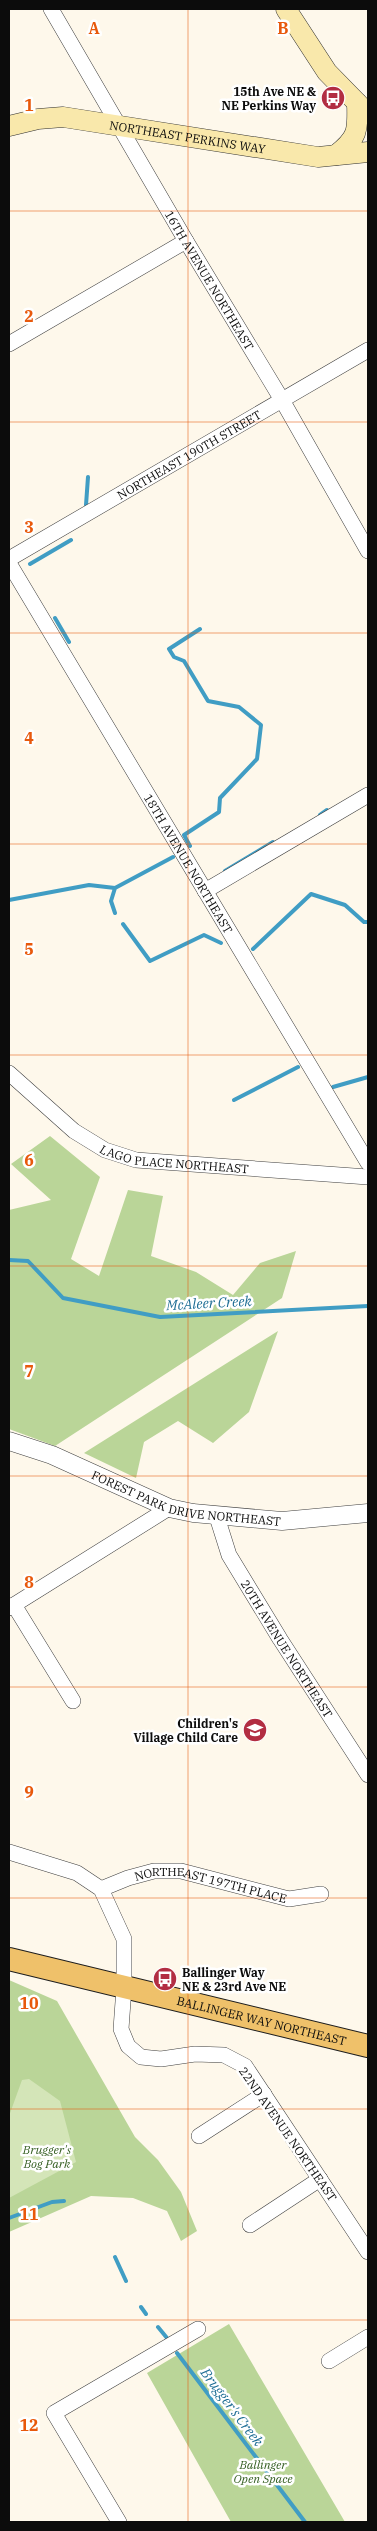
<svg xmlns="http://www.w3.org/2000/svg" width="377" height="2531" viewBox="0 0 377 2531" font-family="'IBM Plex Serif',serif">
	<style>
		.green { fill: #d4e5b8 }
		.forest { fill: #bad598 }
		.lines { fill: none; stroke-linecap: round; stroke-linejoin: round }
		.stream { stroke: #409dc4; stroke-width: 4 }
		.minor-casing { stroke: #3f3f3f; stroke-width: 16 }
		.tertiary-casing { stroke: #3f3f3f; stroke-width: 19 }
		.secondary-casing { stroke: #2e2e2e; stroke-width: 21 }
		.primary-casing { stroke: #1d1d1d; stroke-width: 24 }
		.minor { stroke: #fff; stroke-width: 15 }
		.tertiary { stroke: #fff; stroke-width: 18 }
		.secondary { stroke: #f9e8ab; stroke-width: 20 }
		.primary { stroke: #efc16a; stroke-width: 22 }
		.grid { fill: none; stroke: #e8590c; stroke-width: 1; stroke-opacity: 0.55 }
		.labels { text-anchor: middle; dominant-baseline: central; stroke-width: 5; stroke-linejoin: round; paint-order: stroke }
		.poi-label { font-size: 12px; font-weight: bold; fill: #0c0c0c; stroke: #fff; text-anchor: end }
		.street-label { font-size: 12px; fill: #0c0c0c; stroke: #fff }
		.park-label { font-size: 12px; font-style: italic; fill: #345e21; stroke: #fff }
		.water-label { font-size: 14px; font-style: italic; fill: #1e6d94; stroke: #fff }
		.grid-label { font-size: 16px; text-anchor: middle; font-weight: bold; fill: #e8590c; stroke: #fff; stroke-width: 5; stroke-linejoin: round; paint-order: stroke }
	</style>
	<rect width="100%" height="100%" fill="#fef8eb"/>
	<path class="green" d="M 27,2004 L 98,2178 L 9,2214 L 9,2012 Z"/>
	<path class="forest" d="M 50,1136 L 100,1177 L 71,1259 L 99,1276 L 128,1190 L 163,1196 L 151,1256 L 196,1272 L 233,1295 L 260,1263 L 296,1251 L 282,1298 L 55,1446 L 9,1429 L 9,1210 L 51,1200 L 11,1164 Z
		M 278,1331 L 249,1412 L 213,1443 L 178,1421 L 144,1442 L 136,1478 L 84,1453 Z
		M 9,1980 L 57,2001 L 135,2137 L 158,2160 L 181,2192 L 197,2231 L 181,2241 L 167,2211 L 133,2198 L 91,2196 L 9,2232 L 9,2198 L 76,2162 L 60,2101 L 29,2079 L 22,2080 L 9,2116 Z
		M 229,2324 L 345,2522 L 231,2522 L 147,2373 Z"/>
	<g class="lines">
		<path class="stream" d="M 86,505 L 88,477
			M 30,564 L 71,540
			M 55,618 L 69,642
			M 320,815 L 327,810
			M 190,846 L 184,835 L 219,812 L 220,798 L 257,759 L 261,725 L 239,707 L 208,701 L 184,661 L 174,657 L 169,649 L 200,629
			M 225,871 L 273,842
			M 115,888 L 173,857
			M 9,900 L 89,885 L 115,888 L 111,901 L 115,913
			M 123,924 L 150,961 L 204,935 L 221,943
			M 253,949 L 311,894 L 345,905 L 364,922 L 368,922
			M 333,1087 L 368,1077
			M 234,1100 L 298,1067
			M 9,1260 L 28,1261 L 63,1298 L 160,1317 L 368,1306
			M 9,2218 L 52,2202 L 64,2201
			M 115,2257 L 126,2281
			M 141,2307 L 146,2314
			M 158,2327 L 167,2338
			M 177,2353 L 305,2522"/>
		<g class="minor-casing">
			<g id="minor">
				<path id="s1" d="M 51,9 L 186,241 L 282,400 L 368,551"/>
				<path d="M 9,344 L 186,241"/>
				<path id="s2" d="M 9,559 L 368,350"/>
				<path id="s3" d="M 9,563 L 368,1163"/>
				<path d="M 205,891 L 368,795"/>
				<path id="s4" d="M 9,1073 L 74,1131 L 105,1150 L 136,1160 L 368,1177"/>
				<path id="s5" d="M 217,1517 L 229,1555 L 280,1639 L 368,1775"/>
				<path d="M 14,1605 L 73,1701"/>
				<path d="M 9,1608 L 169,1508"/>
				<path d="M 9,1852 L 77,1873 L 101,1889 L 124,1939 L 124,1988 L 121,2029 L 128,2046 L 141,2057 L 161,2059 L 195,2054 L 224,2055 L 245,2066 L 368,2252"/>
				<path id="s6" d="M 101,1889 L 128,1878 L 154,1871 L 181,1871 L 289,1899 L 321,1894"/>
				<path d="M 199,2136 L 264,2094"/>
				<path d="M 250,2225 L 320,2179"/>
				<path d="M 329,2361 L 368,2337"/>
				<path d="M 119,2522 L 54,2413 L 198,2329"/>
			</g>
		</g>
		<g class="tertiary-casing">
			<g id="tertiary">
				<path id="s7" d="M 9,1441 L 52,1455 L 169,1508 L 193,1513 L 282,1521 L 368,1513"/>
			</g>
		</g>
		<g class="secondary-casing">
			<g id="secondary">
				<path d="M 286,9 L 327,72 L 368,114"/>
				<path id="s8" d="M 9,126 L 38,119 L 63,117 L 318,157 L 368,152"/>
				<path d="M 336,155 C 358,138 358,131 357,103"/>
			</g>
		</g>
		<g class="primary-casing">
			<g id="primary">
				<path id="s9" d="M 9,1959 L 368,2046"/>
			</g>
		</g>
		<use href="#minor" class="minor"/>
		<use href="#tertiary" class="tertiary"/>
		<use href="#secondary" class="secondary"/>
		<use href="#primary" class="primary"/>
	</g>
	<path class="grid" d="M 188,9 L 188,2522M 9,211 L 368,211M 9,422 L 368,422M 9,633 L 368,633M 9,844 L 368,844M 9,1055 L 368,1055M 9,1266 L 368,1266M 9,1476 L 368,1476M 9,1687 L 368,1687M 9,1898 L 368,1898M 9,2109 L 368,2109M 9,2320 L 368,2320"/>
	<defs>
		<g id="bus-disc" transform="scale(1.25)"><circle r="9.5" fill="#b22d42" stroke="#fff"/><path d="M-5-6H5V4H4V6H2V4H-2V6H-4V4H-5ZM-3.5-4V0h7V-4ZM-3.5 1.2v1.5H-2V1.2ZM2 1.2v1.5H3.5V1.2Z" fill="#fff"/></g>
		<g id="school-disc" transform="scale(1.25)"><circle r="9.5" fill="#b22d42" stroke="#fff"/><path d="M0-5L7-2L0 1L-7-2ZM-4 1L0 2.5L4 1V4Q0 6-4 4Z" fill="#fff"/></g>
	</defs>
	<g fill-rule="evenodd">
		<use href="#bus-disc" x="333" y="98"/>
		<use href="#school-disc" x="255" y="1730"/>
		<use href="#bus-disc" x="165" y="1979"/>
	</g>
	<g class="labels">
		<g class="poi-label">
			<text x="316" y="91">15th Ave NE &amp;<tspan x="316" dy="14">NE Perkins Way</tspan></text>
			<text x="238" y="1723">Children's<tspan x="238" dy="14">Village Child Care</tspan></text>
			<text x="182" y="1972" text-anchor="start">Ballinger Way<tspan x="182" dy="14">NE &amp; 23rd Ave NE</tspan></text>
		</g>
		<g class="street-label">
			<text stroke="none"><textPath href="#s8" startOffset="181">NORTHEAST PERKINS WAY</textPath></text>
			<text stroke="none"><textPath href="#s1" startOffset="314">16TH AVENUE NORTHEAST</textPath></text>
			<text stroke="none"><textPath href="#s2" startOffset="208">NORTHEAST 190TH STREET</textPath></text>
			<text stroke="none"><textPath href="#s3" startOffset="350">18TH AVENUE NORTHEAST</textPath></text>
			<text stroke="none"><textPath href="#s4" startOffset="194">LAGO PLACE NORTHEAST</textPath></text>
			<text stroke="none"><textPath href="#s7" startOffset="188">FOREST PARK DRIVE NORTHEAST</textPath></text>
			<text stroke="none"><textPath href="#s5" startOffset="150">20TH AVENUE NORTHEAST</textPath></text>
			<text stroke="none"><textPath href="#s6" startOffset="114">NORTHEAST 197TH PLACE</textPath></text>
			<text stroke="none"><textPath href="#s9" startOffset="260">BALLINGER WAY NORTHEAST</textPath></text>
			<text transform="translate(288 2134) rotate(55)">22ND AVENUE NORTHEAST</text>
		</g>
		<g class="park-label">
			<text x="47" y="2149">Brugger's<tspan x="47" dy="14">Bog Park</tspan></text>
			<text x="263" y="2464">Ballinger<tspan x="263" dy="14">Open Space</tspan></text>
		</g>
		<g class="water-label">
			<text transform="translate(209 1303) rotate(-3)">McAleer Creek</text>
			<text transform="translate(232 2407) rotate(53)">Brugger's Creek</text>
		</g>
	</g>
	<g class="grid-label">
		<text x="94" y="34">A</text>
		<text x="283" y="34">B</text>
		<text x="29" y="111">1</text>
		<text x="29" y="322">2</text>
		<text x="29" y="533">3</text>
		<text x="29" y="744">4</text>
		<text x="29" y="955">5</text>
		<text x="29" y="1166">6</text>
		<text x="29" y="1377">7</text>
		<text x="29" y="1588">8</text>
		<text x="29" y="1798">9</text>
		<text x="29" y="2009">10</text>
		<text x="29" y="2220">11</text>
		<text x="29" y="2431">12</text>
	</g>
	<rect width="377" height="2531" fill="none" stroke="#0c0c0c" stroke-width="20"/>
</svg>
